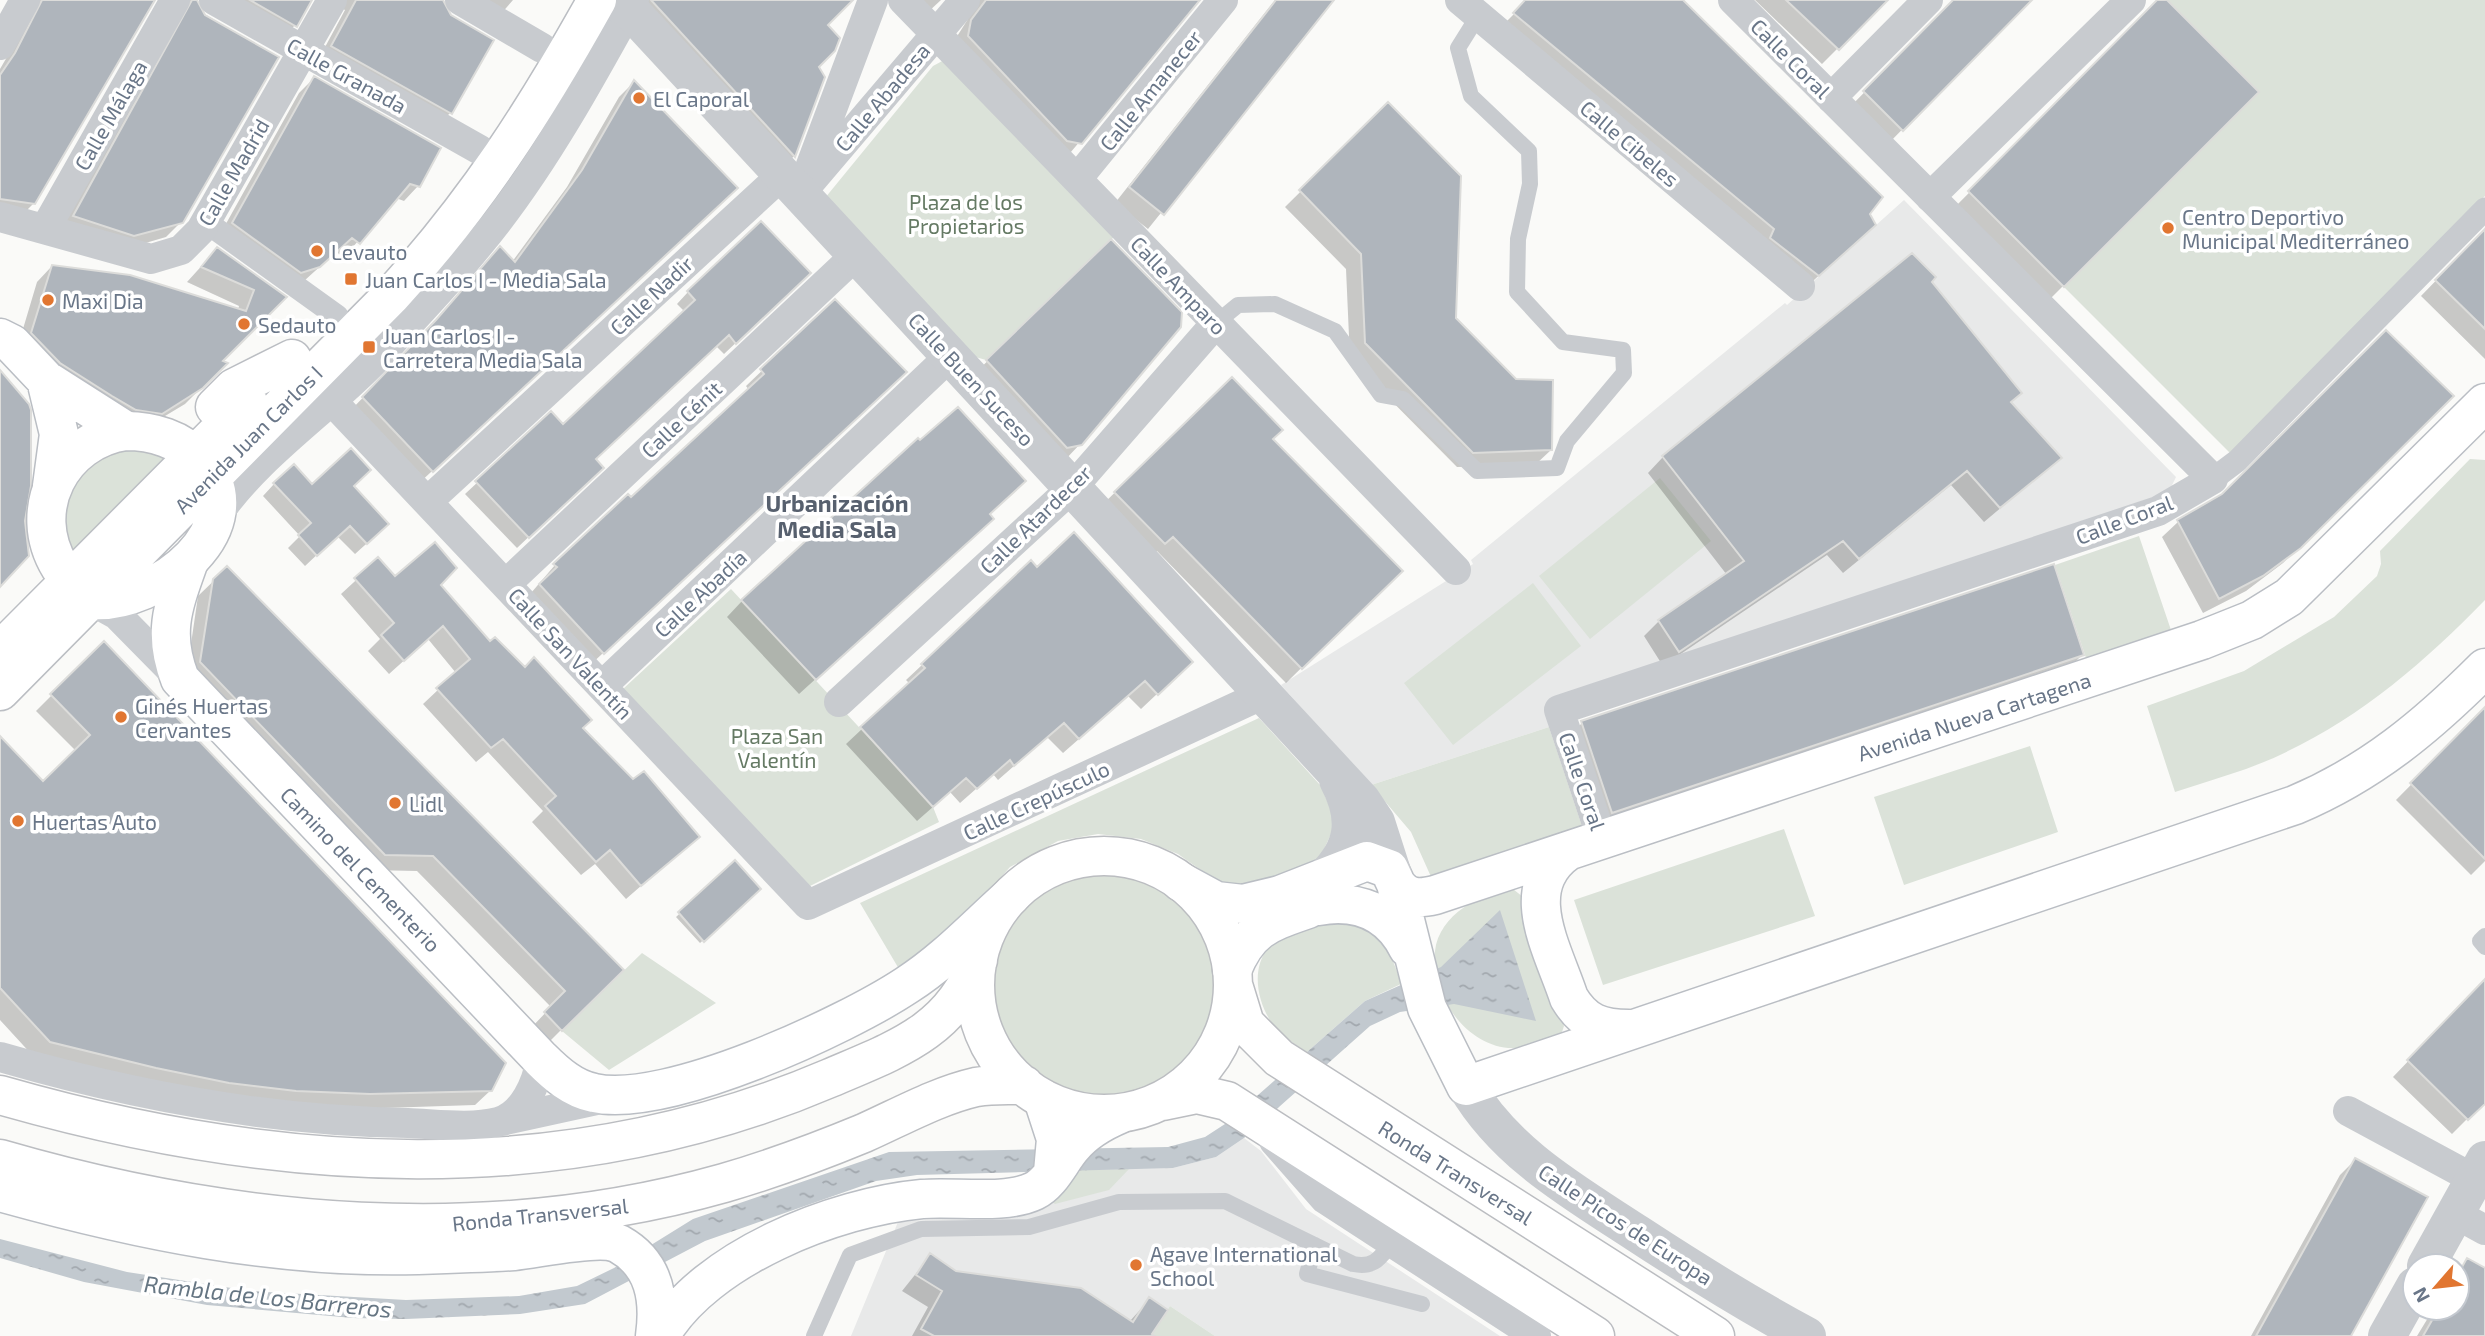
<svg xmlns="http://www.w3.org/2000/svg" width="2485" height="1336" viewBox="0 0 2485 1336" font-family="'Exo 2',sans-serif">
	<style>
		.built { fill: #e8e9e9 }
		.green { fill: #dbe2d9 }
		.water { fill: url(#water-ripples) }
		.shadow { fill: #0003 }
		.building { fill: #afb5bc; stroke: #dcdcda; stroke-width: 2 }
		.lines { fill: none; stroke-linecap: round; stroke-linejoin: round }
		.secondary-casing { stroke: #babec4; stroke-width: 41 }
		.primary-casing { stroke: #bbbec3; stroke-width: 41 }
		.trunk-casing { stroke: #bbbdc1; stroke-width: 41 }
		.service { stroke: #c8cbcf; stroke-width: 16 }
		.pedestrian { stroke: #c8cbcf; stroke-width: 23 }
		.minor { stroke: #c8cbcf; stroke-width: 30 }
		.tertiary { stroke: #c8cbcf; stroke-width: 38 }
		.secondary { stroke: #fff; stroke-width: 38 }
		.primary { stroke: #fff; stroke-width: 38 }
		.trunk { stroke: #fff; stroke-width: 38 }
		.poi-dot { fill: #e17631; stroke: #fff; stroke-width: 2.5 }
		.labels { text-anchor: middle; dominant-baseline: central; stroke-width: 7; stroke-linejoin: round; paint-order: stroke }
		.street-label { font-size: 21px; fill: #697688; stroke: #fff }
		.poi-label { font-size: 21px; fill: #697688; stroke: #fff; text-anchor: start }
		.park-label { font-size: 21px; fill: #657a64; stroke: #fff }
		.neighbourhood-label { font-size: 23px; font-weight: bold; fill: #57606e; stroke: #fff }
		.water-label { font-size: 23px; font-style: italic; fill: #667683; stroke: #fff }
	</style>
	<defs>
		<pattern id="water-ripples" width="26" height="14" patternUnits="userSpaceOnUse" patternTransform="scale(1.75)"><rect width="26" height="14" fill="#c2c9cf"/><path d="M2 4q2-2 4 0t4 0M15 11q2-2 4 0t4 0" fill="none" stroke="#a2a8ae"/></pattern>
	</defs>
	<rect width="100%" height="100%" fill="#fafaf8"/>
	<path class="built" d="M 1904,200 L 2176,477 L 2164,502 L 1545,710 L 1549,727 L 1371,785 L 1281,685 L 1473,564 L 1471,560 L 1785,303 L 1787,305 Z
		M 1244,1138 L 1261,1151 L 1306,1209 L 1500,1336 L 1215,1336 L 1170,1306 L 1150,1336 L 851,1336 L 898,1222 L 1010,1214 L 1051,1201 L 1082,1169 L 1173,1168 L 1216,1157 Z"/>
	<path class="green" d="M 2157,0 L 2485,0 L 2485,196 L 2230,453 L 1968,191 Z
		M 946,59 L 1114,237 L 986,360 L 972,356 L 825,198 L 933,66 Z
		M 184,447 L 60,566 L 55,556 L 77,452 Z
		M 2470,459 L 2485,460 L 2485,600 C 2416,671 2341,734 2246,769 C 2223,777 2199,784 2175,792 L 2147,706 L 2244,671 L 2334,617 L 2377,576 L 2381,564 L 2380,551 Z
		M 1660,478 L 1711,541 L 1590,639 L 1539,576 Z
		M 2139,536 L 2172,633 L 2087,661 L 2055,565 Z
		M 1533,583 L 1581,646 L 1453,745 L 1404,683 Z
		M 731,589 L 933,807 L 939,822 L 808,887 L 623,689 Z
		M 1259,718 L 1321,786 L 1336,823 L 1320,858 L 1288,878 L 1231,887 L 1212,878 L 1178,854 L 1141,839 L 1098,834 L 1058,841 L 1010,867 L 959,925 L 899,969 L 860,903 Z
		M 1549,727 L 1583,829 L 1432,879 L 1411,832 L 1371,785 Z
		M 2030,746 L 2058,832 L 1904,885 L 1874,797 Z
		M 1784,829 L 1815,916 L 1603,985 L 1574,900 Z
		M976 986a128 128 0 1 1 256 0a128 128 0 1 1-256 0Z
		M 1513,889 L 1523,897 L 1564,1026 L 1561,1035 C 1546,1040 1531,1047 1515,1048 C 1468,1050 1429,994 1435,951 C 1439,915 1481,892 1513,889 Z
		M 1348,922 C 1382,935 1391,950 1401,984 L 1365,1001 L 1307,1052 C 1298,1046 1288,1040 1280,1033 C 1260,1013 1248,973 1268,948 C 1285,927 1323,923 1348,922 Z
		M 642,953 L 716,1003 L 609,1070 L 562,1031 Z
		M 1129,1169 L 1109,1190 L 1055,1204 L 1051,1201 L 1081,1170 Z
		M 1170,1306 L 1215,1336 L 1150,1336 Z"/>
	<path class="water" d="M 1500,910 L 1536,1021 L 1454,1004 L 1400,1012 L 1370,1026 L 1244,1138 L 1216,1157 L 1173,1168 L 917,1175 L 876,1181 L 705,1241 L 585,1304 L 520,1314 L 406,1319 L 353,1318 L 207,1305 L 84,1282 L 0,1258 L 0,1239 L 127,1272 L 251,1291 L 406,1300 L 519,1296 L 577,1286 L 614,1268 L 693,1219 L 889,1152 L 1168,1147 L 1205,1137 L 1225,1124 L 1365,1001 L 1441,967 Z"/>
	<path class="shadow" d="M 13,0 L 153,0 L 34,203 L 18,219 L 0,217 L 0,69 L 25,26 Z
		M 163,0 L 197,0 L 198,10 L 277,58 L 182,221 L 166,237 L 118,251 L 59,231 Z
		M 207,0 L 311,0 L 295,25 L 280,41 Z
		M 328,0 L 443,0 L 450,113 L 435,128 L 317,62 L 345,10 Z
		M 450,0 L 513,0 L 493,23 Z
		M 645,0 L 850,0 L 826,25 L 794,156 L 779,171 Z
		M 908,0 L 941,0 L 927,13 Z
		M 952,0 L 1199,0 L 1065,159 L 956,38 L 968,19 Z
		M 1275,0 L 1332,0 L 1148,229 L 1115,203 Z
		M 1528,0 L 1680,0 L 1874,225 L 1802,291 L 1499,29 Z
		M 1755,0 L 1886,0 L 1822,64 Z
		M 1955,0 L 2029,0 L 1887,145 L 1849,108 Z
		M 2160,0 L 2164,0 L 2257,92 L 2048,301 L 1954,208 Z
		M 314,78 L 418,186 L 404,201 L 396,198 L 344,257 L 336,252 L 304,281 L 218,238 L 299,93 Z
		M 634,82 L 720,203 L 416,486 L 348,413 L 421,338 L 512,262 L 567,187 L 619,97 Z
		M 1388,105 L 1455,318 L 1551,450 L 1535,465 L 1457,467 L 1350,359 L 1346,269 L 1285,207 Z
		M 2485,230 L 2485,359 L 2421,296 Z
		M 1111,242 L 1081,443 L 1065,460 L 971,377 Z
		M 217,249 L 284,298 L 220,362 L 225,364 L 185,404 L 145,428 L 17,349 L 37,282 L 52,266 L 238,310 L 239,306 L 187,282 Z
		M 797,285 L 724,354 L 716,346 L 594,460 L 590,479 L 517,548 L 465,494 L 551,414 L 563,427 L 685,312 L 677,304 L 688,292 Z
		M 835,301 L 904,372 L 587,668 L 525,600 L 555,565 L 631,500 L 749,390 L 746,386 Z
		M 1231,379 L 1271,440 L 1400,571 L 1286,683 L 1157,551 L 1149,558 L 1099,508 Z
		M 2452,396 L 2283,563 L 2246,591 L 2203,613 L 2162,537 L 2178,522 Z
		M 2010,403 L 2060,458 L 1984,522 L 1951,485 L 1843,573 L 1827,555 L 1663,666 L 1644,636 L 1659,621 L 1727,575 L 1648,473 L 1663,457 Z
		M 274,484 L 352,486 L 375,536 L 355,554 L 337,536 L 305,566 L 288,548 L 300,536 L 263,496 Z
		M 988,515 L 976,534 L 799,694 L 727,617 L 742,601 Z
		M 378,560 L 395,578 L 438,585 L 490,643 L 633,782 L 697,837 L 626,899 L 595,864 L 581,875 L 532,822 L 543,811 L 488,752 L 476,762 L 423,704 L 456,673 L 428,639 L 389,674 L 368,651 L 380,639 L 341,594 Z
		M 1031,563 L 1175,677 L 1141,709 L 1128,696 L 1063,753 L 1047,737 L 998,780 L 993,774 L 960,803 L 950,792 L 917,821 L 846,744 L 910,684 L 906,680 L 922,665 Z
		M 227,568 L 621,970 L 546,1045 L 530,1029 L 551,1007 L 417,871 L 369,870 L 186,678 L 198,596 Z
		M 104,643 L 491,1090 L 475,1105 L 353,1109 L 239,1102 L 34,1057 L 0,1020 L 0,755 L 43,783 L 76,751 L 36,711 Z
		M 2082,655 L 2067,670 L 1596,827 L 1567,738 L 1582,723 Z
		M 2485,710 L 2485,861 L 2471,875 L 2396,800 Z
		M 735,862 L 759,889 L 700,943 L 676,917 Z
		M 2485,981 L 2485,1101 L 2452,1134 L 2393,1077 Z
		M 2355,1160 L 2349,1336 L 2251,1336 L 2340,1175 Z
		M 930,1256 L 955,1272 L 1130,1321 L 1149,1300 L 1148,1336 L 912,1336 L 928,1307 L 902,1291 Z
		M 2467,1261 L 2485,1270 L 2485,1336 L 2417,1336 L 2434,1308 L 2457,1308 L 2457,1271 Z"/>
	<path class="building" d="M 42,0 L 155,0 L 35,204 L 0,199 L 0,75 L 15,53 Z
		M 192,0 L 197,0 L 205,15 L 279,57 L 183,223 L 134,236 L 73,216 Z
		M 250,0 L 312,0 L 297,27 Z
		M 356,0 L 443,0 L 451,15 L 494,40 L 452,114 L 331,46 Z
		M 651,0 L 853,0 L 828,25 L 840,38 L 835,51 L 819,67 L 825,77 L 795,157 Z
		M 986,0 L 1200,0 L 1082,144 L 1067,141 L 968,36 L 971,20 Z
		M 1276,0 L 1334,0 L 1164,215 L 1129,187 Z
		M 1525,0 L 1683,0 L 1883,197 L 1870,214 L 1876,225 L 1819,276 L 1770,238 L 1774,229 L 1513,13 Z
		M 1786,0 L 1888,0 L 1839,50 Z
		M 1953,0 L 2032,0 L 1903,131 L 1863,91 Z
		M 2157,0 L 2167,0 L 2259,92 L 2064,287 L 1968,191 Z
		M 314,76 L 441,148 L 420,187 L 410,184 L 360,244 L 352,238 L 320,267 L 301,273 L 232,223 Z
		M 634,80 L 738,188 L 433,472 L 362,397 L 436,320 L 500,246 L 515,262 L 582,170 Z
		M 1388,102 L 1461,176 L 1456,318 L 1516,379 L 1553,380 L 1552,450 L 1473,453 L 1365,343 L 1361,254 L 1299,190 Z
		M 761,221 L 811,273 L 736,344 L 729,335 L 596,459 L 604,468 L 529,538 L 475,481 L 551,411 L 563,424 L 695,300 L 687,291 Z
		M 2485,229 L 2485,329 L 2435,280 Z
		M 1111,239 L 1182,312 L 1181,327 L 1082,445 L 1067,448 L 986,360 Z
		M 217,247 L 287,297 L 223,361 L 228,363 L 203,388 L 162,414 L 136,410 L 112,396 L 60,363 L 31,333 L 52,265 L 130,275 L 246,311 L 254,290 L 201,267 Z
		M 1912,253 L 1936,277 L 1932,282 L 2022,393 L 2011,402 L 2062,458 L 2000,508 L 1967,471 L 1859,559 L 1843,541 L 1679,652 L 1658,620 L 1744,561 L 1662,456 Z
		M 835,299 L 907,372 L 604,654 L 539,584 L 557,567 L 553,564 L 628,494 L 631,497 L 764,374 L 760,369 Z
		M 2386,330 L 2454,396 L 2301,548 L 2263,576 L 2219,599 L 2177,520 L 2222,494 Z
		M 0,370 L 29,404 L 31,410 L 31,486 L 25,521 L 29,556 L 0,587 Z
		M 1232,377 L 1283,430 L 1273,439 L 1403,571 L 1302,669 L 1173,537 L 1165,544 L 1114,492 Z
		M 958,407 L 1026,481 L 990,514 L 994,519 L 816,680 L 741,600 L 918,438 L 920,440 Z
		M 351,448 L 371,470 L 354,486 L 389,524 L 367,544 L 350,526 L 317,556 L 298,535 L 311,523 L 273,483 L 294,464 L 312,484 Z
		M 1074,532 L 1193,662 L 1158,695 L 1145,681 L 1079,739 L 1064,723 L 1014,766 L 1010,760 L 977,789 L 966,778 L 933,807 L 860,727 L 925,668 L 921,664 L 1031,560 L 1037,567 Z
		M 435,542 L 457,568 L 441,585 L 490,641 L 495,637 L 525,667 L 534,657 L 592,720 L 583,728 L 633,779 L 644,771 L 700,837 L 641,886 L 610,850 L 596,862 L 545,806 L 556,796 L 503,739 L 491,748 L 436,688 L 470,659 L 443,626 L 404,661 L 381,635 L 394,623 L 354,578 L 378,557 L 395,576 Z
		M 2054,564 L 2084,655 L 1612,813 L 1581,721 Z
		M 227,566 L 624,970 L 562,1031 L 544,1012 L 565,991 L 433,856 L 385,855 L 200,662 L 213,579 Z
		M 104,641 L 506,1063 L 492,1091 L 370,1094 L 296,1091 L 229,1083 L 156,1068 L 50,1042 L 0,988 L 0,736 L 43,781 L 90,735 L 50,694 Z
		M 2485,707 L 2485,859 L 2410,783 Z
		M 735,860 L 761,889 L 704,942 L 678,912 Z
		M 2485,979 L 2485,1104 L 2468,1120 L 2407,1060 Z
		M 2355,1158 L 2428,1197 L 2351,1336 L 2256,1336 Z
		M 930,1253 L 956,1271 L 1081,1288 L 1133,1322 L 1149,1297 L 1168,1310 L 1152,1334 L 1155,1336 L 934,1336 L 921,1329 L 942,1291 L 916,1275 Z
		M 2467,1258 L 2485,1268 L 2485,1336 L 2423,1336 L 2439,1308 L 2457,1308 L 2457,1276 Z"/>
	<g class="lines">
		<g class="secondary-casing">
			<path id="secondary" d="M 0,338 L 12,344 L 46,380 L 126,431
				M 46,380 L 59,434 L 52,486
				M 189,561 C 173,606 162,633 180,679 L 541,1059 C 556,1074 573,1089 594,1093 C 666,1109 845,1026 907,985 C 946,960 978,925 1012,895
				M 1568,851 C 1515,888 1553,949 1569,998 C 1584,1023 1601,1029 1629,1029
				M 1181,882 L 1216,901 L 1243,904 L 1280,895 L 1367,861 L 1389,869 L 1396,884 L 1427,1008 L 1466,1086 L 2295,805 C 2371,773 2427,726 2485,668
				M 1396,884 C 1407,899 1418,899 1435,895 L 2202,640 L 2252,620 L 2289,597 L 2485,403
				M 1318,906 C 1357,899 1390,912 1408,948
				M 1232,970 C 1249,928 1268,923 1308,909
				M 1043,1099 L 1056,1139 L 1053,1172
				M 0,1192 C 136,1230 276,1259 418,1255 C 450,1254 482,1253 514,1251 C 537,1249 600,1234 619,1244 C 655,1264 660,1300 655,1336
				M 660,1336 C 705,1258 835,1207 922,1199 C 954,1196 1005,1205 1034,1191 C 1051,1183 1060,1161 1072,1147 C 1085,1131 1101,1122 1120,1114"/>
		</g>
		<g class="primary-casing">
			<path id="primary" d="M 215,407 L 234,388 L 292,359
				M 126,431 C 152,431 181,439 199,460 C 259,526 157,606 90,600 C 79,590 68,580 60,567 C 25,510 61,440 126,431 Z
				M 0,651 L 248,402
				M 0,691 L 391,296 C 477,202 535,111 597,0"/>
		</g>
		<g class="trunk-casing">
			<path id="trunk" d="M975 985a129 129 0 1 1 258 0a129 129 0 1 1-258 0Z
				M 1234,988 L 1245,1024 L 1279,1058 L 1715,1336
				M 0,1095 C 275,1174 561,1193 830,1078 C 895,1050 952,1032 978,960
				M 1163,1101 L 1197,1094 L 1227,1101 L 1595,1336
				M 0,1159 C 234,1227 487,1250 724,1183 C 772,1169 818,1152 864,1133 C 900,1117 937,1096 976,1087 C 992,1084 1008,1085 1024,1085"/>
		</g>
		<path class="service" d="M 1216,323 L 1238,305 L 1275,304 L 1335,331 L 1381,395 L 1403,399 L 1477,471 L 1557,468 L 1567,441 L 1624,373 L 1623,350 L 1563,342 L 1517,292 L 1518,239 L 1530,184 L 1529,151 L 1471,96 L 1458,48 L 1478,16
			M 2485,936 L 2480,941 L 2485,947
			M 1315,1245 L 1307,1274 L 1422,1304
			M 814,1336 L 850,1255 L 921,1229 L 1029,1227 L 1119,1202 L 1225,1201 L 1353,1264 C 1374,1268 1379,1259 1391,1244"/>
		<path class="pedestrian" d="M 206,222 L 337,316
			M 2213,479 L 2237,461 L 2485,209"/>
		<path class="minor" d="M 214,0 L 480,150
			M 460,0 L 542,48
			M 903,0 L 1456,570
			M 1460,0 L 1800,286
			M 0,45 L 25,0
			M 1831,98 L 1928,0
			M 808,173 L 873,0
			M 1077,179 L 1223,0
			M 800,194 L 965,0
			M 1930,197 L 2131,0
			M 0,217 L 151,259 L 181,250 L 201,230 L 332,0
			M 45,229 L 175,0
			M 295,362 L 808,905 L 1264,694
			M 428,501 L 782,175
			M 215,518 C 258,455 324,413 377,358 C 418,314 460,270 497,222 C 550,153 592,76 634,0
			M 506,584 L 856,255
			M 90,600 L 117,615 L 180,679
			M 602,686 L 950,356
			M 839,702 L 1072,488 L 1216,323
			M 1602,839 L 1559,710 L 2158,511 L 2213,479 L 1733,0
			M 0,1057 C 134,1096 268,1121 408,1123 C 436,1124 471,1129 498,1122 C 524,1115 537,1082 541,1059
			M 2348,1111 L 2474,1179
			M 501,1121 L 610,1097
			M 1274,1141 L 1325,1199 L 1536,1336
			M 2456,1214 L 2485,1230"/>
		<path class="tertiary" d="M 612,0 L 629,9 L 1362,801 L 1376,822 L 1393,875
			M 1325,877 C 1355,847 1358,818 1338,780
			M 1466,1086 C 1506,1154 1574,1192 1638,1234 C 1693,1270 1749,1305 1807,1336
			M 2426,1266 L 2485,1160
			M 2387,1336 L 2415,1286"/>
		<use href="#secondary" class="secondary"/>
		<use href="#primary" class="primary"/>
		<use href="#trunk" class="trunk"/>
	</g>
	<g class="poi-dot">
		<circle cx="639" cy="98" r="7"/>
		<circle cx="2168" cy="228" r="7"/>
		<circle cx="317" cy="251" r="7"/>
		<rect x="344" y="272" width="14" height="14" rx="3.5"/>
		<circle cx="48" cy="300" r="7"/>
		<circle cx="244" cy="324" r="7"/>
		<rect x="362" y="340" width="14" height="14" rx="3.5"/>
		<circle cx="121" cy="717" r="7"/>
		<circle cx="395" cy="803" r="7"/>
		<circle cx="18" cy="821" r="7"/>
		<circle cx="1136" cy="1265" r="7"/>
	</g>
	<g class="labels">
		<g class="street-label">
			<text transform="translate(1791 58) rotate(45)">Calle Coral</text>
			<text transform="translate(347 75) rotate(29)">Calle Granada</text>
			<text transform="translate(1150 90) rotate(-51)">Calle Amanecer</text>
			<text transform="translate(882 97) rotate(-50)">Calle Abadesa</text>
			<text transform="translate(110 115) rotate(-60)">Calle Málaga</text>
			<text transform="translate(1630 143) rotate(40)">Calle Cibeles</text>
			<text transform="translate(233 172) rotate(-60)">Calle Madrid</text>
			<text transform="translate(1179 285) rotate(46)">Calle Amparo</text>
			<text transform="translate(651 295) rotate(-43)">Calle Nadir</text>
			<text transform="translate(972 379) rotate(47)">Calle Buen Suceso</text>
			<text transform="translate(681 419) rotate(-43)">Calle Cénit</text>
			<text transform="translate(248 439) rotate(-45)">Avenida Juan Carlos I</text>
			<text transform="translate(1035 519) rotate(-44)">Calle Atardecer</text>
			<text transform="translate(2124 519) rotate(-21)">Calle Coral</text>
			<text transform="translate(700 593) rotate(-43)">Calle Abadía</text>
			<text transform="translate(571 653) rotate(47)">Calle San Valentín</text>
			<text transform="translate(1974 716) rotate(-18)">Avenida Nueva Cartagena</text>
			<text transform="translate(1583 781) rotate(71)">Calle Coral</text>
			<text transform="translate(1036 800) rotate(-25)">Calle Crepúsculo</text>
			<text transform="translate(361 869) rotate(46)">Camino del Cementerio</text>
			<text transform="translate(1456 1172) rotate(32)">Ronda Transversal</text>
			<text transform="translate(540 1214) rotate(-6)">Ronda Transversal</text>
			<text transform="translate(1626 1224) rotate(33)">Calle Picos de Europa</text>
		</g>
		<g class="poi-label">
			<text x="653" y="98">El Caporal</text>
			<text x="2182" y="216">Centro Deportivo<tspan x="2182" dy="24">Municipal Mediterráneo</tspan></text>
			<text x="331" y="251">Levauto</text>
			<text x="365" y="279">Juan Carlos I - Media Sala</text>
			<text x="62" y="300">Maxi Dia</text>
			<text x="258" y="324">Sedauto</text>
			<text x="383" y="335">Juan Carlos I -<tspan x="383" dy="24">Carretera Media Sala</tspan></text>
			<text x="135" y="705">Ginés Huertas<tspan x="135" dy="24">Cervantes</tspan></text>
			<text x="409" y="803">Lidl</text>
			<text x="32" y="821">Huertas Auto</text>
			<text x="1150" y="1253">Agave International<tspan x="1150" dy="24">School</tspan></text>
		</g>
		<g class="park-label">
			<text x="966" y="201">Plaza de los<tspan x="966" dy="24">Propietarios</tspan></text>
			<text x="777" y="735">Plaza San<tspan x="777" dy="24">Valentín</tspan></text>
		</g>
		<g class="neighbourhood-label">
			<text x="837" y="503">Urbanización<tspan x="837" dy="26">Media Sala</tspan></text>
		</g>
		<g class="water-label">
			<text transform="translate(268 1296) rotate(6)">Rambla de Los Barreros</text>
		</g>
	</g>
	<g transform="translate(2436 1287) rotate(242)"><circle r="33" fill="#ffffff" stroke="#c3c8cf" stroke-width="2"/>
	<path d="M0-5L12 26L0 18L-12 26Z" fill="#e17631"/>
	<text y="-10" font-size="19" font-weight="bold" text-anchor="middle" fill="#697688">N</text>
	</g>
</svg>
